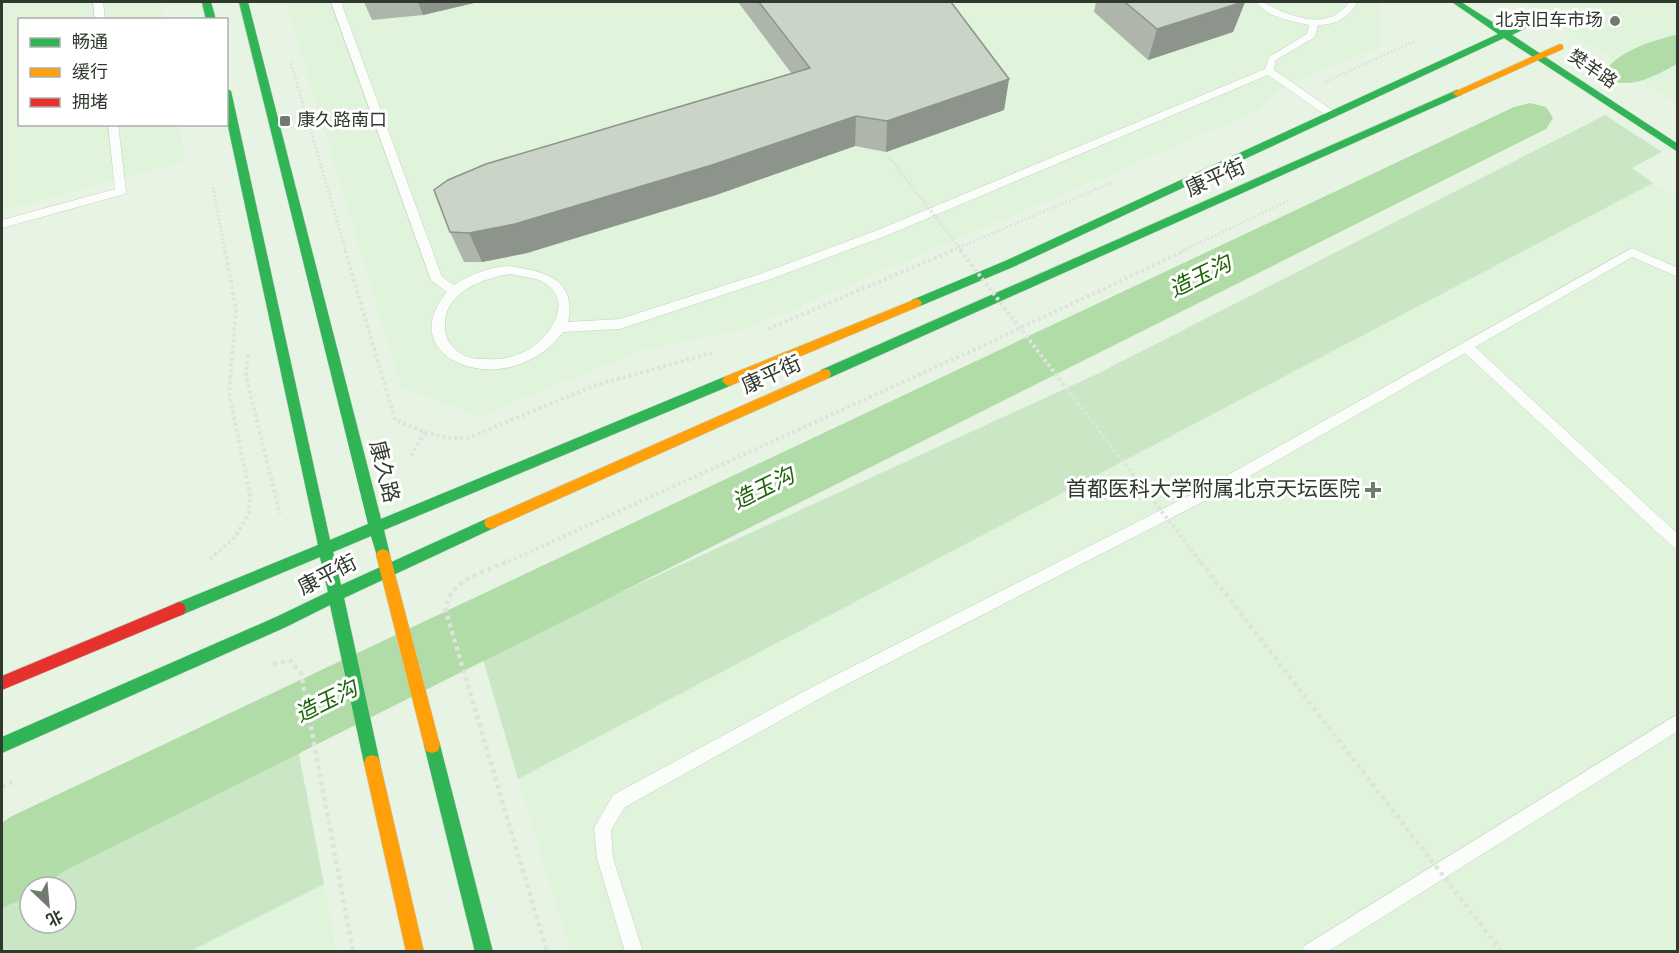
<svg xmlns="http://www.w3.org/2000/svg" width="1679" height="953" viewBox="0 0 1679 953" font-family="Overpass,'Noto Sans SC',sans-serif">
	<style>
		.built { fill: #dff4da }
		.green { fill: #cae6c5; fill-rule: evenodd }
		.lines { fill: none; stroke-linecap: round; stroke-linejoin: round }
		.river { fill: #b1dca8; fill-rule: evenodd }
		.lane-casing { stroke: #c5cfc3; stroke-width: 1 }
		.fast-casing { stroke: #c5cfc3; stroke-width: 1 }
		.slow-casing { stroke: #c5cfc3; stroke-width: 1 }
		.jam-casing { stroke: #c5cfc3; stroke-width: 1 }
		.path-far2 { stroke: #dee3de; stroke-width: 3; stroke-dasharray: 2 2; stroke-linecap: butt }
		.path-far1 { stroke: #dee3de; stroke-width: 4; stroke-dasharray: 3 3; stroke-linecap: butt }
		.path { stroke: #dee3de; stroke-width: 4.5; stroke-dasharray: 4 4; stroke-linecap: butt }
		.lane { fill: #fbfdfb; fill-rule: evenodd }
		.fast { fill: #30b455; fill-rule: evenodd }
		.slow { fill: #ff9f0a; fill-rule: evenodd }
		.jam { fill: #e5322d; fill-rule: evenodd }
		.path-bridge-far2 { stroke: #dee3de; stroke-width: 3; stroke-dasharray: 2 2; stroke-linecap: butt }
		.path-bridge-far1 { stroke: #dee3de; stroke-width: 4; stroke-dasharray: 3 3; stroke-linecap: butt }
		.path-bridge { stroke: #dee3de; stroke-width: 4.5; stroke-dasharray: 4 4; stroke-linecap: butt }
		.wall { fill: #aeb6ab }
		.shaded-wall { fill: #8d948b }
		.building { fill: #cad4c7; stroke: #8d948b; stroke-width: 1.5 }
		.poi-dot { fill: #707a6e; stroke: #fff; stroke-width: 2 }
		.labels { text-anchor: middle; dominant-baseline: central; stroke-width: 6; stroke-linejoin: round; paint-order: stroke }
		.far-poi-label { font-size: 18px; fill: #30392e; stroke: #fff; text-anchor: end }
		.far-street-label { font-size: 18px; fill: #30392e; stroke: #fff }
		.street-label { font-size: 21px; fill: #30392e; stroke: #fff }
		.poi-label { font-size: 21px; fill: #30392e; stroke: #fff; text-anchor: end }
		.water-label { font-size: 22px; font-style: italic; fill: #1c6406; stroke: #fff }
	</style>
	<rect width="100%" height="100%" fill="#e7f4e4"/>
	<path class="built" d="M 2,2 L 160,2 L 163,19 L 20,20 L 20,124 L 179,125 L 185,161 L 2,211 Z
		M 286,2 L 1379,2 L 1379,47 L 1287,84 L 1255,112 L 748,328 L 641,351 L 480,416 L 401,387 Z
		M 1522,2 L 1677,2 L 1677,37 L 1620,64 Z
		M 1677,54 L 1677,104 L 1633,76 Z
		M 1653,183 L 1677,200 L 1677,951 L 570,951 L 518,779 Z
		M 324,884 L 336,951 L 191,951 Z"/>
	<path class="green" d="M 1605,115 L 1662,152 L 1632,168 L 1653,183 L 518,779 L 482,656 L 1097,374 Z
		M 297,744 L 324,884 L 191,951 L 2,951 L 2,896 L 35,874 ZM 30,887 L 66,887 L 66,923 L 30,923 Z"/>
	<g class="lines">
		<path class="river" d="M 1678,34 L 1678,64 C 1654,75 1638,88 1611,81 L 1605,71 C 1618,51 1655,40 1678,34 Z
			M 1530,103 L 1546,107 L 1553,118 L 1546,129 L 64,871 L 42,887 L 30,887 L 29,896 L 2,908 L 2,823 L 10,817 L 1514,107 Z"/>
		<g class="lane-casing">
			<path id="lane" d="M 93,2 L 103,2 L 105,20 L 95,20 Z
				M 331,2 L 341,2 L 442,277 L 454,285 C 469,275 489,267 507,266 C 513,266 520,268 526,269 C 557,275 575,288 568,322 L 620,319 L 763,273 L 880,229 L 1265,69 L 1269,57 L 1307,34 L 1309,25 C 1291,21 1267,17 1256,2 C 1268,2 1274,9 1286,13 C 1308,22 1335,24 1349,2 L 1358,2 C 1348,17 1337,25 1318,25 L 1315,37 L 1276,60 L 1274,70 L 1335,112 L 1335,116 L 1327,116 L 1268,75 L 888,235 L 771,279 L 620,329 L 563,332 C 509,405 389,360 447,292 L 431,280 ZM 509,274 C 518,276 528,277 536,279 C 580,294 551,341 522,353 C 510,358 499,360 486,359 C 476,359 469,359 460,353 C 451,347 445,339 445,327 C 443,292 482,279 509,274 Z
				M 108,124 L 118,124 L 126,191 L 125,194 L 2,228 L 2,220 L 115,189 Z
				M 1632,248 L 1678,268 L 1678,277 L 1632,257 L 1475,347 L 1678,534 L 1678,549 L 1673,547 L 1465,353 L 1220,493 L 826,695 L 625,807 L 611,830 L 613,858 L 643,952 L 625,952 L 597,858 L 594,828 L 613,795 L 816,685 L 1210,485 Z
				M 1678,714 L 1678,731 L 1327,952 L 1301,952 L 1304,946 Z"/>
		</g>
		<g class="fast-casing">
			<path id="fast" d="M 202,2 L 211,2 L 216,20 L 206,20 Z
				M 239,2 L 248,2 L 381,519 L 724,377 L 732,377 L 734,381 L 732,385 L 384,530 L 390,555 L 388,559 L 383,561 L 378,559 L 371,536 L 333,552 L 341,585 L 486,519 L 491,517 L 496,519 L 498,523 L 496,527 L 344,598 L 380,763 L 378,769 L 372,771 L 366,769 L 364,763 L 330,605 L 286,627 L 2,753 L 2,737 L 276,617 L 328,592 L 320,557 L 179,616 L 174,614 L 172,609 L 174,604 L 318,545 L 226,117 L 226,88 L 231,91 L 330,540 L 368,524 Z
				M 1452,2 L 1461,2 L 1505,30 L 1522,23 L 1528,23 L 1528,27 L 1512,35 L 1678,144 L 1678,152 L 1504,38 L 1013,267 L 920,306 L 912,306 L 910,303 L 912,300 L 1005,261 L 1498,34 Z
				M 1457,90 L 1462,93 L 1461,95 L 829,378 L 821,378 L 819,374 L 821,370 Z
				M 432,737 L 438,739 L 440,745 L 493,952 L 475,952 L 424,745 L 426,739 Z"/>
		</g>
		<g class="slow-casing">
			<path id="slow" d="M 1560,44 L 1563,45 L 1563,49 L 1461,95 L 1457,96 L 1452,93 Z
				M 916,299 L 920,300 L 922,303 L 920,306 L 732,385 L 728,386 L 722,381 L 724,377 Z
				M 825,369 L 829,370 L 831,374 L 829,378 L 496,527 L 491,529 L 486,527 L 484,523 L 486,519 Z
				M 383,549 L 388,551 L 390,555 L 440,745 L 438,751 L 432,753 L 426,751 L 424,745 L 376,555 L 378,551 Z
				M 372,755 L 378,757 L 380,763 L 424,952 L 406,952 L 364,763 L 366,757 Z"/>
		</g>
		<g class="jam-casing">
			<path id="jam" d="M 179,602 L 184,604 L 186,609 L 184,614 L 2,690 L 2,676 Z"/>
		</g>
		<path class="path-far2" d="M 291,63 L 346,251
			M 1325,82 L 1417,40
			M 213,187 L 225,251
			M 951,251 L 1113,182
			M 1182,251 L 1288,201"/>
		<path class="path-far1" d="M 345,250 L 395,420 L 425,432 L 411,456
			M 768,329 L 954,250
			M 248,355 L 246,376 L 280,514
			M 425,432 L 449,438 L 468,438 L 596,385 L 712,353
			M 210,559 L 235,537 L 249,513 L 250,494 L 229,393 L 236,309 L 225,250
			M 503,564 L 980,347 L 1186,250"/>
		<path class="path" d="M 506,562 C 480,574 453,578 445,608 L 547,952
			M 273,664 L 291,661 L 301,673 L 353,952
			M 2,787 L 12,782"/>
		<use href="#lane" class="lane"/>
		<use href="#fast" class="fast"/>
		<use href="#slow" class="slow"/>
		<use href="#jam" class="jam"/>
		<path class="path-bridge-far2" d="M 889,157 L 962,251"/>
		<path class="path-bridge-far1" d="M 960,250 L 1202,564"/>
		<path class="path-bridge" d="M 1201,562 L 1502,952"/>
	</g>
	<path class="wall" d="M 364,2 L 478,2 L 423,15 L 372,20 Z
		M 738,2 L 951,2 L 1009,79 L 1004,110 L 886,152 L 855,146 L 716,195 L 527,253 L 482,262 L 464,262 L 450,232 L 792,74 Z
		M 1096,2 L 1245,2 L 1233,32 L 1148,60 L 1094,12 Z"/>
	<path class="shaded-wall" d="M 418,2 L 478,2 L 423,15 Z
		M 1243,2 L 1245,2 L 1233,32 L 1148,60 L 1157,29 Z
		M 1009,79 L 1004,110 L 886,152 L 887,121 Z
		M 856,116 L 855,146 L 716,195 L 527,253 L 482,262 L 469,233 Z"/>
	<path class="building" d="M 759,2 L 951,2 L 1009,79 L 887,121 L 856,116 L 712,165 L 515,224 L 469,233 L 450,232 L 434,190 L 448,180 L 486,164 L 810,68 Z
		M 1125,2 L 1243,2 L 1157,29 Z"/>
	<g class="poi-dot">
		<circle cx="1615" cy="21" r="6"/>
		<rect x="279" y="115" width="12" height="12" rx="3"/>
		<path d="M1370 481h6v6h6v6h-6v6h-6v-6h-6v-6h6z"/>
	</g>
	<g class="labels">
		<g class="far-poi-label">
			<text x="1603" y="21">北京旧车市场</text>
			<text x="297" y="121" text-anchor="start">康久路南口</text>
		</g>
		<g class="far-street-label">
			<text transform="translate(1592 70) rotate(34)">樊羊路</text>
		</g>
		<g class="street-label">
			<text transform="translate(1216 179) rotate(-24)">康平街</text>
			<text transform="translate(772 376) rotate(-24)">康平街</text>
			<text transform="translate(383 472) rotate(76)">康久路</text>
			<text transform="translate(328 576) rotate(-27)">康平街</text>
		</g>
		<g class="poi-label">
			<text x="1360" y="490">首都医科大学附属北京天坛医院</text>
		</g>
		<g class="water-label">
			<text transform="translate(1201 278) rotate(-26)">造玉沟</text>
			<text transform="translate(764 490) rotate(-26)">造玉沟</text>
			<text transform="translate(327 703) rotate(-26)">造玉沟</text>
		</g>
	</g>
	<rect width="1679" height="953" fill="none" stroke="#30392e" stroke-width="6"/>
	<rect x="18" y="18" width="210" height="108" fill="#ffffff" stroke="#acb0ab" stroke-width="1.5"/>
	<rect x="30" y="38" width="30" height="9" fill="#30b455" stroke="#acb0ab" stroke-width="1.5"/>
	<text x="72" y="48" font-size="18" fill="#30392e">畅通</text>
	<rect x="30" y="68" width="30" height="9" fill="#ff9f0a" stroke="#acb0ab" stroke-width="1.5"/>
	<text x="72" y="78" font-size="18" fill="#30392e">缓行</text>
	<rect x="30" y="98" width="30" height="9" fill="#e5322d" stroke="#acb0ab" stroke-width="1.5"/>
	<text x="72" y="108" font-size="18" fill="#30392e">拥堵</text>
	<g transform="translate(48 905) rotate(154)"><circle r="28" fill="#ffffff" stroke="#acb0ab" stroke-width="1.5"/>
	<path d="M0-4.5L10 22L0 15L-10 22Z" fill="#707a6e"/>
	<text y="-9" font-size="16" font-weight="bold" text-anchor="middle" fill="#30392e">北</text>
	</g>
</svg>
